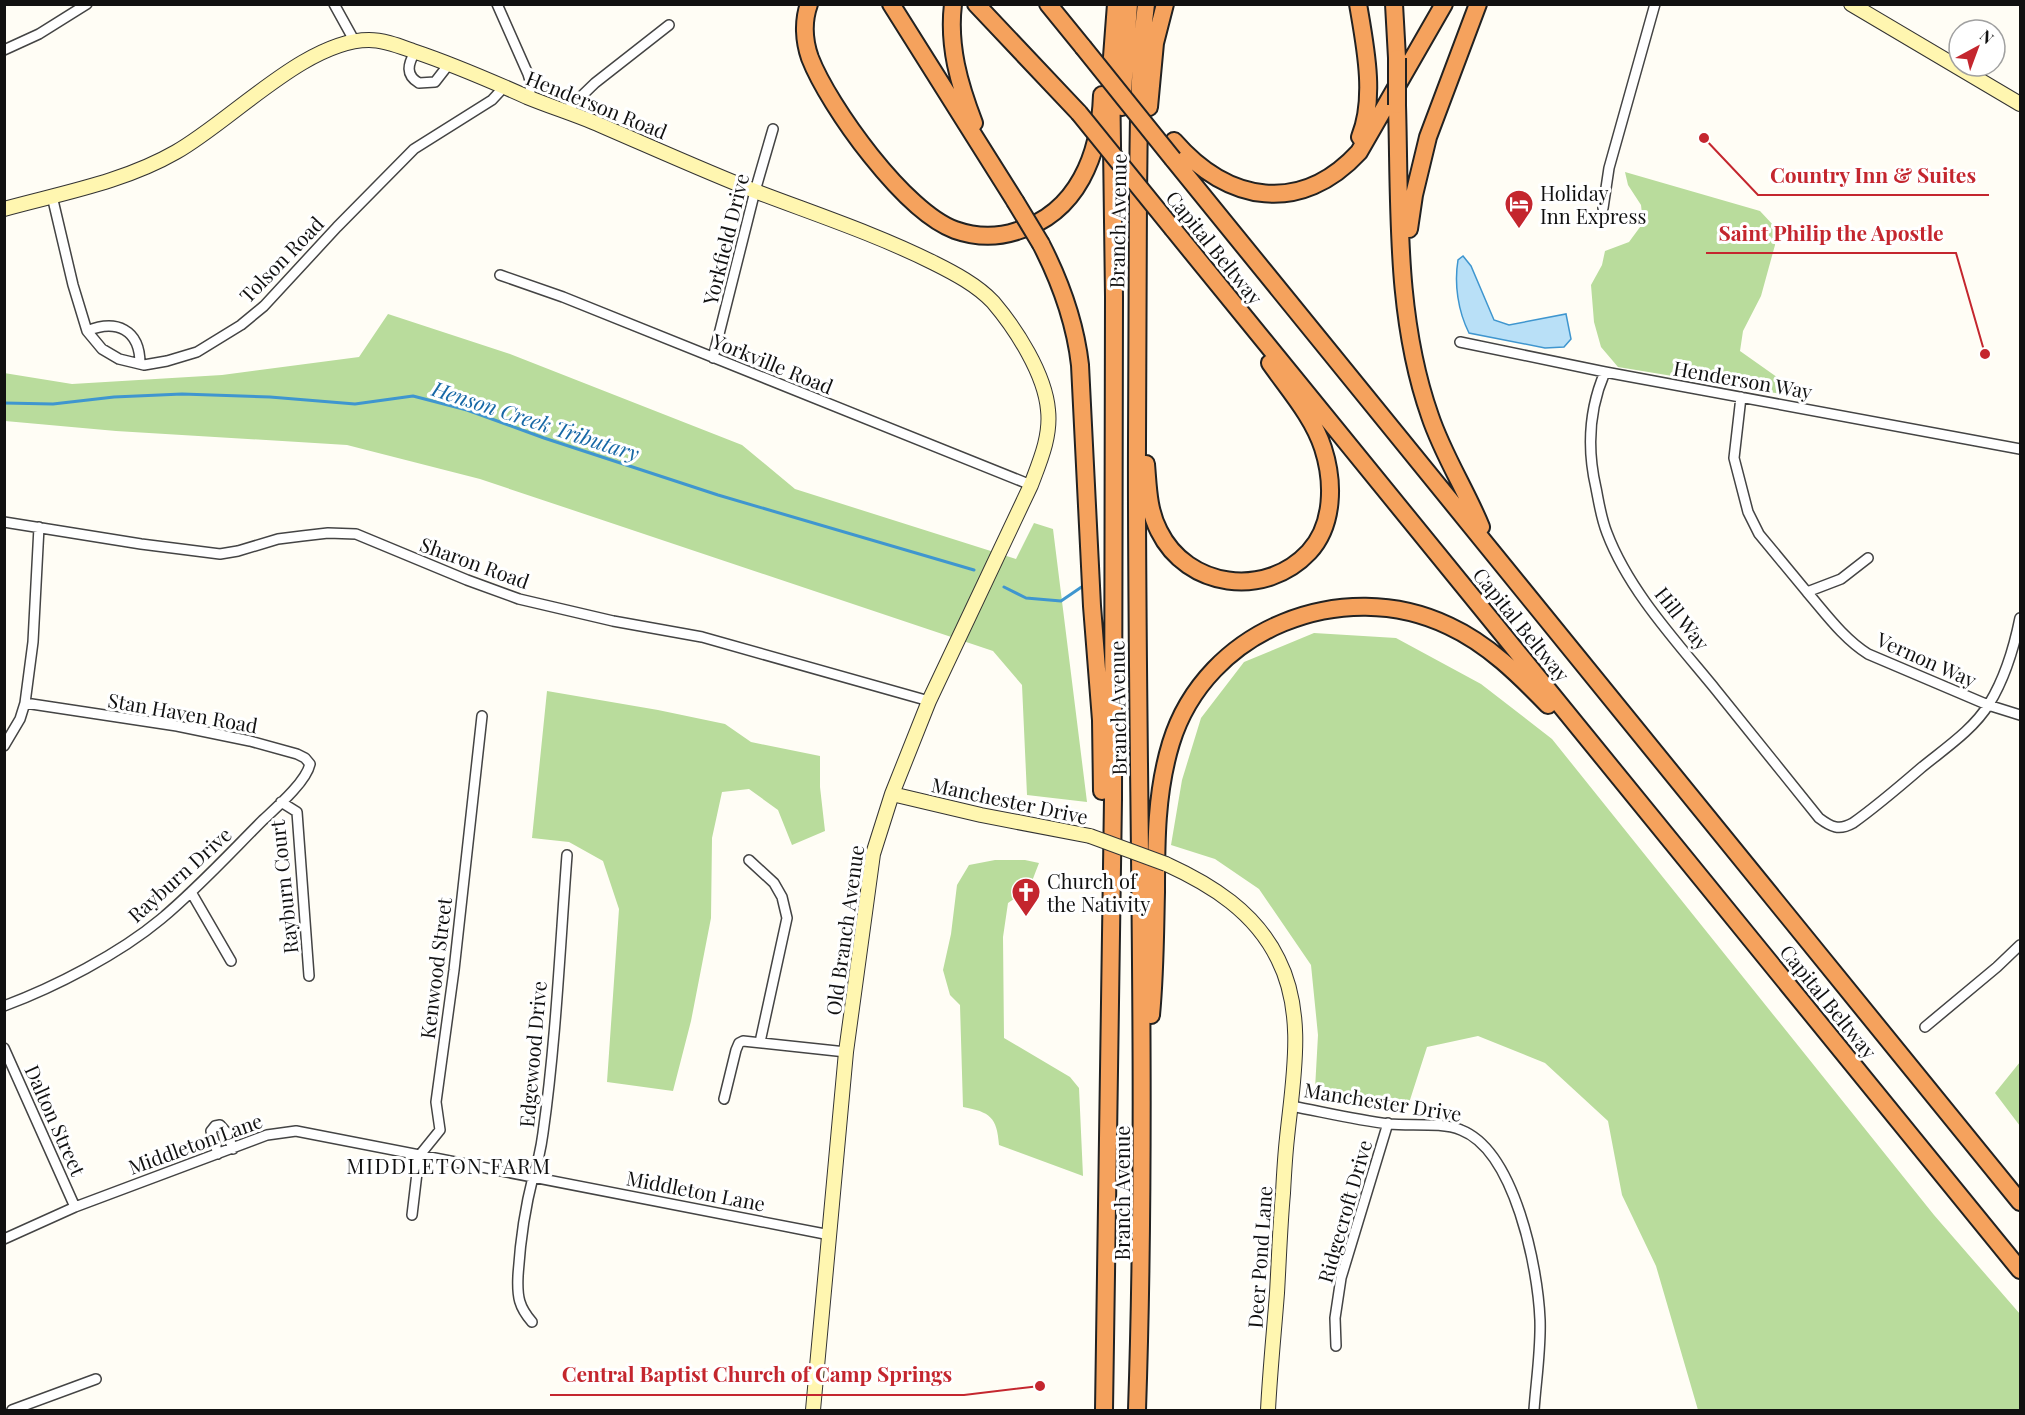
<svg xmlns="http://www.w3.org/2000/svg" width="2025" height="1415" viewBox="0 0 2025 1415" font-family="'Playfair Display',serif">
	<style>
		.forest { fill: #b9dc9c }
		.water { fill: #b9e0f7; stroke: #3f96cf; stroke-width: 1.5 }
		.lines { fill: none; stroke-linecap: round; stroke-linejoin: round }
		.stream { stroke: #3f96cf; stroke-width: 3 }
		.street-casing { stroke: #444; stroke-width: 12 }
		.secondary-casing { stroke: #333; stroke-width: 16 }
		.highway-casing { stroke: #222; stroke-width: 20 }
		.street { stroke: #fff; stroke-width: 9 }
		.secondary { stroke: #fff6b0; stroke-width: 14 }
		.highway { stroke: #f5a25d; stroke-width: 16 }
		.secondary-bridge-casing { stroke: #333; stroke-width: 16; stroke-linecap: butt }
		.highway-bridge-casing { stroke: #222; stroke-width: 20; stroke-linecap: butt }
		.secondary-bridge { stroke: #fff6b0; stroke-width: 14 }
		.highway-bridge { stroke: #f5a25d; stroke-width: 16 }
		.labels { text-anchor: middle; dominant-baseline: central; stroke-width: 6; stroke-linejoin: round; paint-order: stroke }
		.street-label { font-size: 20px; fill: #111; stroke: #fff }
		.poi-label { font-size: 20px; fill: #111; stroke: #fff; text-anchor: start }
		.water-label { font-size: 21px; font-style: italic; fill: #1768a6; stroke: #fff }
		.neighbourhood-label { font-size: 21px; letter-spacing: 1.5px; fill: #111; stroke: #fff }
		.leader { fill: none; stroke: #c4262e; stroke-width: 2 }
		.callout-dot { fill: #c4262e; stroke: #fff; stroke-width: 2 }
		.callout-label { font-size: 21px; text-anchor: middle; font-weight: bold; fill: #c4262e; stroke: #fff; stroke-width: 6; stroke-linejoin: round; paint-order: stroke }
	</style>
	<rect width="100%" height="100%" fill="#fffdf5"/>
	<path class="forest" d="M 1625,172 L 1760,211 L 1774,226 L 1775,245 L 1761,296 L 1743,331 L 1740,351 L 1784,382 L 1781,394 L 1618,367 L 1601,347 L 1594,322 L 1591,285 L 1602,265 L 1605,251 L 1629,242 L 1643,223 L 1641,205 L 1628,185 Z
		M 388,314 L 510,354 L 742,445 L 795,489 L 1016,559 L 1034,523 L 1053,529 L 1087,802 L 1027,795 L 1022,685 L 993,651 L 480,479 L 347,445 L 116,431 L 5,421 L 4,373 L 72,384 L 222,375 L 359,357 Z
		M 1314,633 L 1396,638 L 1481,684 L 1552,739 L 1934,1215 L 2020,1314 L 2020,1410 L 1698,1410 L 1656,1266 L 1622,1195 L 1608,1121 L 1545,1063 L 1478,1036 L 1427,1047 L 1409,1103 L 1315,1089 L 1318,1035 L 1311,965 L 1259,889 L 1215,859 L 1171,845 L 1182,780 L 1201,718 L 1244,662 Z
		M 547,691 L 658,710 L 725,724 L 751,742 L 820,756 L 820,787 L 825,831 L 792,845 L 778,810 L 749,789 L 722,792 L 712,838 L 711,918 L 691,1021 L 673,1091 L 607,1082 L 619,909 L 603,861 L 569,842 L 532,838 Z
		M 995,860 L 1025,860 L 1039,863 L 1029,889 L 1008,903 L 1003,937 L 1004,1038 L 1070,1077 L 1079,1088 L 1083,1176 L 999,1145 C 997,1117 990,1112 963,1107 L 960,1005 L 950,995 L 943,970 L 951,934 L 957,885 L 969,865 Z
		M 2020,1062 L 2020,1126 L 1995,1093 Z"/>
	<path class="water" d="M 1463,256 L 1471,266 L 1494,320 L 1509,325 L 1566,314 L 1571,339 L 1564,347 L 1545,348 L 1469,333 C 1458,311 1454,284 1458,260 Z"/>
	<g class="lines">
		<path class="stream" d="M 4,403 L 53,404 L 114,397 L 182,394 L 270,397 L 355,404 L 413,396 L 467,410 L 544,438 L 718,495 L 974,570
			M 1004,587 L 1026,598 L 1061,601 L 1083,586"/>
		<g class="street-casing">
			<path id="street" d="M 334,4 L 355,42
				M 497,4 L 528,74 L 531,84 L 529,98
				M 4,50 L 39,34 L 87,4
				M 415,52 C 408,64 405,75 419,83 L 435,82 L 449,64
				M 566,111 L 595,83 L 669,25
				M 52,196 L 73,285 L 87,331 L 102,349 L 119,359 L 144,365 L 167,361 L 197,352 L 241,325 L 264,306 L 337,227 L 414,149 L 492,100 L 505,86
				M 1603,208 L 1609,168 L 1655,4
				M 500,275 L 563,297 L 1031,485
				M 87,331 C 116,319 140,329 140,364
				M 1460,342 L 1605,372 L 2020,449
				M 713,358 L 755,191 L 773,129
				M 1605,372 C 1589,409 1587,449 1596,488 C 1599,503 1601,518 1607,533 C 1629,591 1676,641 1716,690 C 1750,732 1784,775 1819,818 C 1831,827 1839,831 1853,823 C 1877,806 1899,787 1921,768 C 1944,749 1973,730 1989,704 C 2005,678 2014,648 2020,618
				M 1741,397 L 1734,458 L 1748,512 L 1759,534 L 1807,592 L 1841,579 L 1868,558
				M 4,522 L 141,544 L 220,554 L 238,551 L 278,539 L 302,536 L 328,533 L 356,534 L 467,580 L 519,599 L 613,621 L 702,637 L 929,701
				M 1807,592 C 1826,614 1843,638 1868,654 L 1988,705 L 2020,715
				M 4,746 L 20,719 L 25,703 L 33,642 L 39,527
				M 281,802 L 297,812 L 309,976
				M 749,860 L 774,883 L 782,897 L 787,918 L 760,1042
				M 191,892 L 231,961
				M 4,1006 C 55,987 119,954 161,919 C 197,889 230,853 263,820 C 277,807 306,782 310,764 L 305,758 L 297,754 L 250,741 L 177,726 L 25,703
				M 1925,1027 L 1997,967 L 2020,945
				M 4,1048 L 75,1207
				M 724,1099 L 736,1050 L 739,1043 L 743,1041 L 846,1052
				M 1291,1106 C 1323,1112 1356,1120 1389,1124 C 1411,1126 1442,1122 1461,1130 C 1515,1151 1538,1268 1540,1320 C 1541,1350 1536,1381 1534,1410
				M 218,1154 L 211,1131 L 215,1126 L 220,1125 L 227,1133 L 233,1149
				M 412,1215 L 419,1156 L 440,1130 L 436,1102 L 454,970 L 482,716
				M 4,1239 L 75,1207 L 267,1135 L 296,1131 L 830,1235
				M 532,1322 C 519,1307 517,1297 518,1276 C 520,1244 525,1208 533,1177 C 538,1162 541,1148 543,1133 C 556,1041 560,947 567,855
				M 1336,1346 L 1335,1318 L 1341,1278 L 1388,1123
				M 12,1410 L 96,1379"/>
		</g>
		<g class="secondary-casing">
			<path id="secondary" d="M 1851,4 L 2020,104
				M 4,209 C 62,193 124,182 176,152 C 231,121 306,40 369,40 C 384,40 399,46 413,51 C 452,64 489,80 527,97 C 549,106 571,113 593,122 C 649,146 704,171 760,193 C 818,215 878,235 934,263 C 954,273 977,285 993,302 C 1016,329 1045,374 1048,410 C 1051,436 1040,461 1031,485 L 929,701 L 892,794 L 873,854 L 846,1052 L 813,1410
				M 892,794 L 981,815 L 1090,836
				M 1166,864 C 1212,885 1255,912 1278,959 C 1306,1014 1293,1079 1287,1138 C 1285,1156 1284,1174 1283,1193 C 1280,1226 1279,1259 1277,1293 C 1274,1332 1270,1371 1268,1410"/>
		</g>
		<g class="highway-casing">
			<path id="highway" d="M 809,4 C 803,21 804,41 810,58 C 829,107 905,212 955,230 C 975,237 996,238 1017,231 C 1078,213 1100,154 1102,95
				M 891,4 L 1015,201
				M 953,4 C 948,46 959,84 974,123
				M 976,4 L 1079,113
				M 1048,4 L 1083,47
				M 1358,4 C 1365,45 1376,98 1360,137
				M 1394,4 L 1397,58
				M 1397,105 C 1400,209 1395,317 1430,416 C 1443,455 1466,490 1481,527
				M 1122,107 L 1129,4
				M 1149,107 L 1155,43 L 1165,4
				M 1174,141 C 1228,203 1301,215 1359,152 L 1444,4
				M 1173,159 L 2020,1202
				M 1173,229 L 2020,1270
				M 1409,229 L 1414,195 L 1428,137 L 1478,4
				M 1041,244 C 1061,283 1075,321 1080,365 L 1092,606 L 1101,720 L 1102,791
				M 1146,464 C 1148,487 1148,510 1159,531 C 1187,588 1265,599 1309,552 C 1334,525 1334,482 1323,448 C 1313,417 1289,390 1270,363
				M 1151,1015 C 1155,974 1155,933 1156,892 C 1156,842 1156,792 1171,743 C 1206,629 1343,575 1449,626 C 1488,644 1519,675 1548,705
				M 1104,1410 L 1113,799 L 1114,296 L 1111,70 L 1116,4
				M 1137,1410 C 1148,1088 1136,765 1137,442 C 1137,360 1138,277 1138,195 C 1139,131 1138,68 1146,4"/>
		</g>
		<use href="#street" class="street"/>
		<use href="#secondary" class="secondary"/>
		<use href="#highway" class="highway"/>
		<g class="secondary-bridge-casing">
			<path id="secondary-bridge" d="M 1090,836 L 1166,864"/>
		</g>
		<g class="highway-bridge-casing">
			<path id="highway-bridge" d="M 1083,47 L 1173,159
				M 1397,58 L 1397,105
				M 1079,113 L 1173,229
				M 1015,201 L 1041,244"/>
		</g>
		<use href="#secondary-bridge" class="secondary-bridge"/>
		<use href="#highway-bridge" class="highway-bridge"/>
	</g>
	<defs>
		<g id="hotel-pin" transform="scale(1.5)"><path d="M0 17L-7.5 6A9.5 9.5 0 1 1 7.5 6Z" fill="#c4262e" stroke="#fff"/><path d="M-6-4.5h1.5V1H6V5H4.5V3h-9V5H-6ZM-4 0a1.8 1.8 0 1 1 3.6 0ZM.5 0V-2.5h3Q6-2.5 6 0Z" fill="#fff"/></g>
		<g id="church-pin" transform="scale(1.5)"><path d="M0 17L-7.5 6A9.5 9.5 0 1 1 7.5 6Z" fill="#c4262e" stroke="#fff"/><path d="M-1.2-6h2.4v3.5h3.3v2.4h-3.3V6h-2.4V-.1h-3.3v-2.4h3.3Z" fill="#fff"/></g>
	</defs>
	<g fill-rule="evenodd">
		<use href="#hotel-pin" x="1519" y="204"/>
		<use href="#church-pin" x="1026" y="892"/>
	</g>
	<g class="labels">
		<g class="street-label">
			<text transform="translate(597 104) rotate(22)">Henderson Road</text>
			<text transform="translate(1117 221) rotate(-89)">Branch Avenue</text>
			<text transform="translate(725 239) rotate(-76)">Yorkfield Drive</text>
			<text transform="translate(1215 247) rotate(51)">Capital Beltway</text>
			<text transform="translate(281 259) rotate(-46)">Tolson Road</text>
			<text transform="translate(773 363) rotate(22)">Yorkville Road</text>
			<text transform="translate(1743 379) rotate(10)">Henderson Way</text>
			<text transform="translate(475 562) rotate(20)">Sharon Road</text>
			<text transform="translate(1683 618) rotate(52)">Hill Way</text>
			<text transform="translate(1522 624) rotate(51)">Capital Beltway</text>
			<text transform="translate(1927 659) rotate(24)">Vernon Way</text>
			<text transform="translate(1117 708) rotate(-91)">Branch Avenue</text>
			<text transform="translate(183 712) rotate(10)">Stan Haven Road</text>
			<text transform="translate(1010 800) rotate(12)">Manchester Drive</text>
			<text transform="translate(179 874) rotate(-42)">Rayburn Drive</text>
			<text transform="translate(283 887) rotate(-96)">Rayburn Court</text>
			<text transform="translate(844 930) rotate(-82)">Old Branch Avenue</text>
			<text transform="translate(435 968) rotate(-83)">Kenwood Street</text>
			<text transform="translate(1829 1001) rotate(51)">Capital Beltway</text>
			<text transform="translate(532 1054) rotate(-85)">Edgewood Drive</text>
			<text transform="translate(1383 1101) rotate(9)">Manchester Drive</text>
			<text transform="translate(56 1120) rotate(66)">Dalton Street</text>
			<text transform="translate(195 1143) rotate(-20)">Middleton Lane</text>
			<text transform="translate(696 1190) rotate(11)">Middleton Lane</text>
			<text transform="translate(1121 1193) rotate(-90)">Branch Avenue</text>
			<text transform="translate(1344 1211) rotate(-74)">Ridgecroft Drive</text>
			<text transform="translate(1259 1257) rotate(-86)">Deer Pond Lane</text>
		</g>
		<g class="poi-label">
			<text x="1540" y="192">Holiday<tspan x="1540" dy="23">Inn Express</tspan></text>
			<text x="1047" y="880">Church of<tspan x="1047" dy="23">the Nativity</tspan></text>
		</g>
		<g class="water-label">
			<text transform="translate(536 420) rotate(18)">Henson Creek Tributary</text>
		</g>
		<g class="neighbourhood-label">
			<text x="449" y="1165">MIDDLETON FARM</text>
		</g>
	</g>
	<path class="leader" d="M1704 138L1758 195H1989M1985 354L1956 253H1706M1040 1386L964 1395H550"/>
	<g class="callout-dot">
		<circle cx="1704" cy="138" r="6"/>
		<circle cx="1985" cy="354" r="6"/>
		<circle cx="1040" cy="1386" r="6"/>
	</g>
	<g class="callout-label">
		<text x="1873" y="183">Country Inn &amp; Suites</text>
		<text x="1831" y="241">Saint Philip the Apostle</text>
		<text x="757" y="1382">Central Baptist Church of Camp Springs</text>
	</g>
	<rect width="2025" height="1415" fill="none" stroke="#111111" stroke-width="12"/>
	<g transform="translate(1977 48) rotate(41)"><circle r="28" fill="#ffffff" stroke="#a0a0a0" stroke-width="1.5"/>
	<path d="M0-4.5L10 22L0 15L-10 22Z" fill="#c4262e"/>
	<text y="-9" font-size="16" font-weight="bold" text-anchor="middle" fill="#111111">N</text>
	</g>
</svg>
